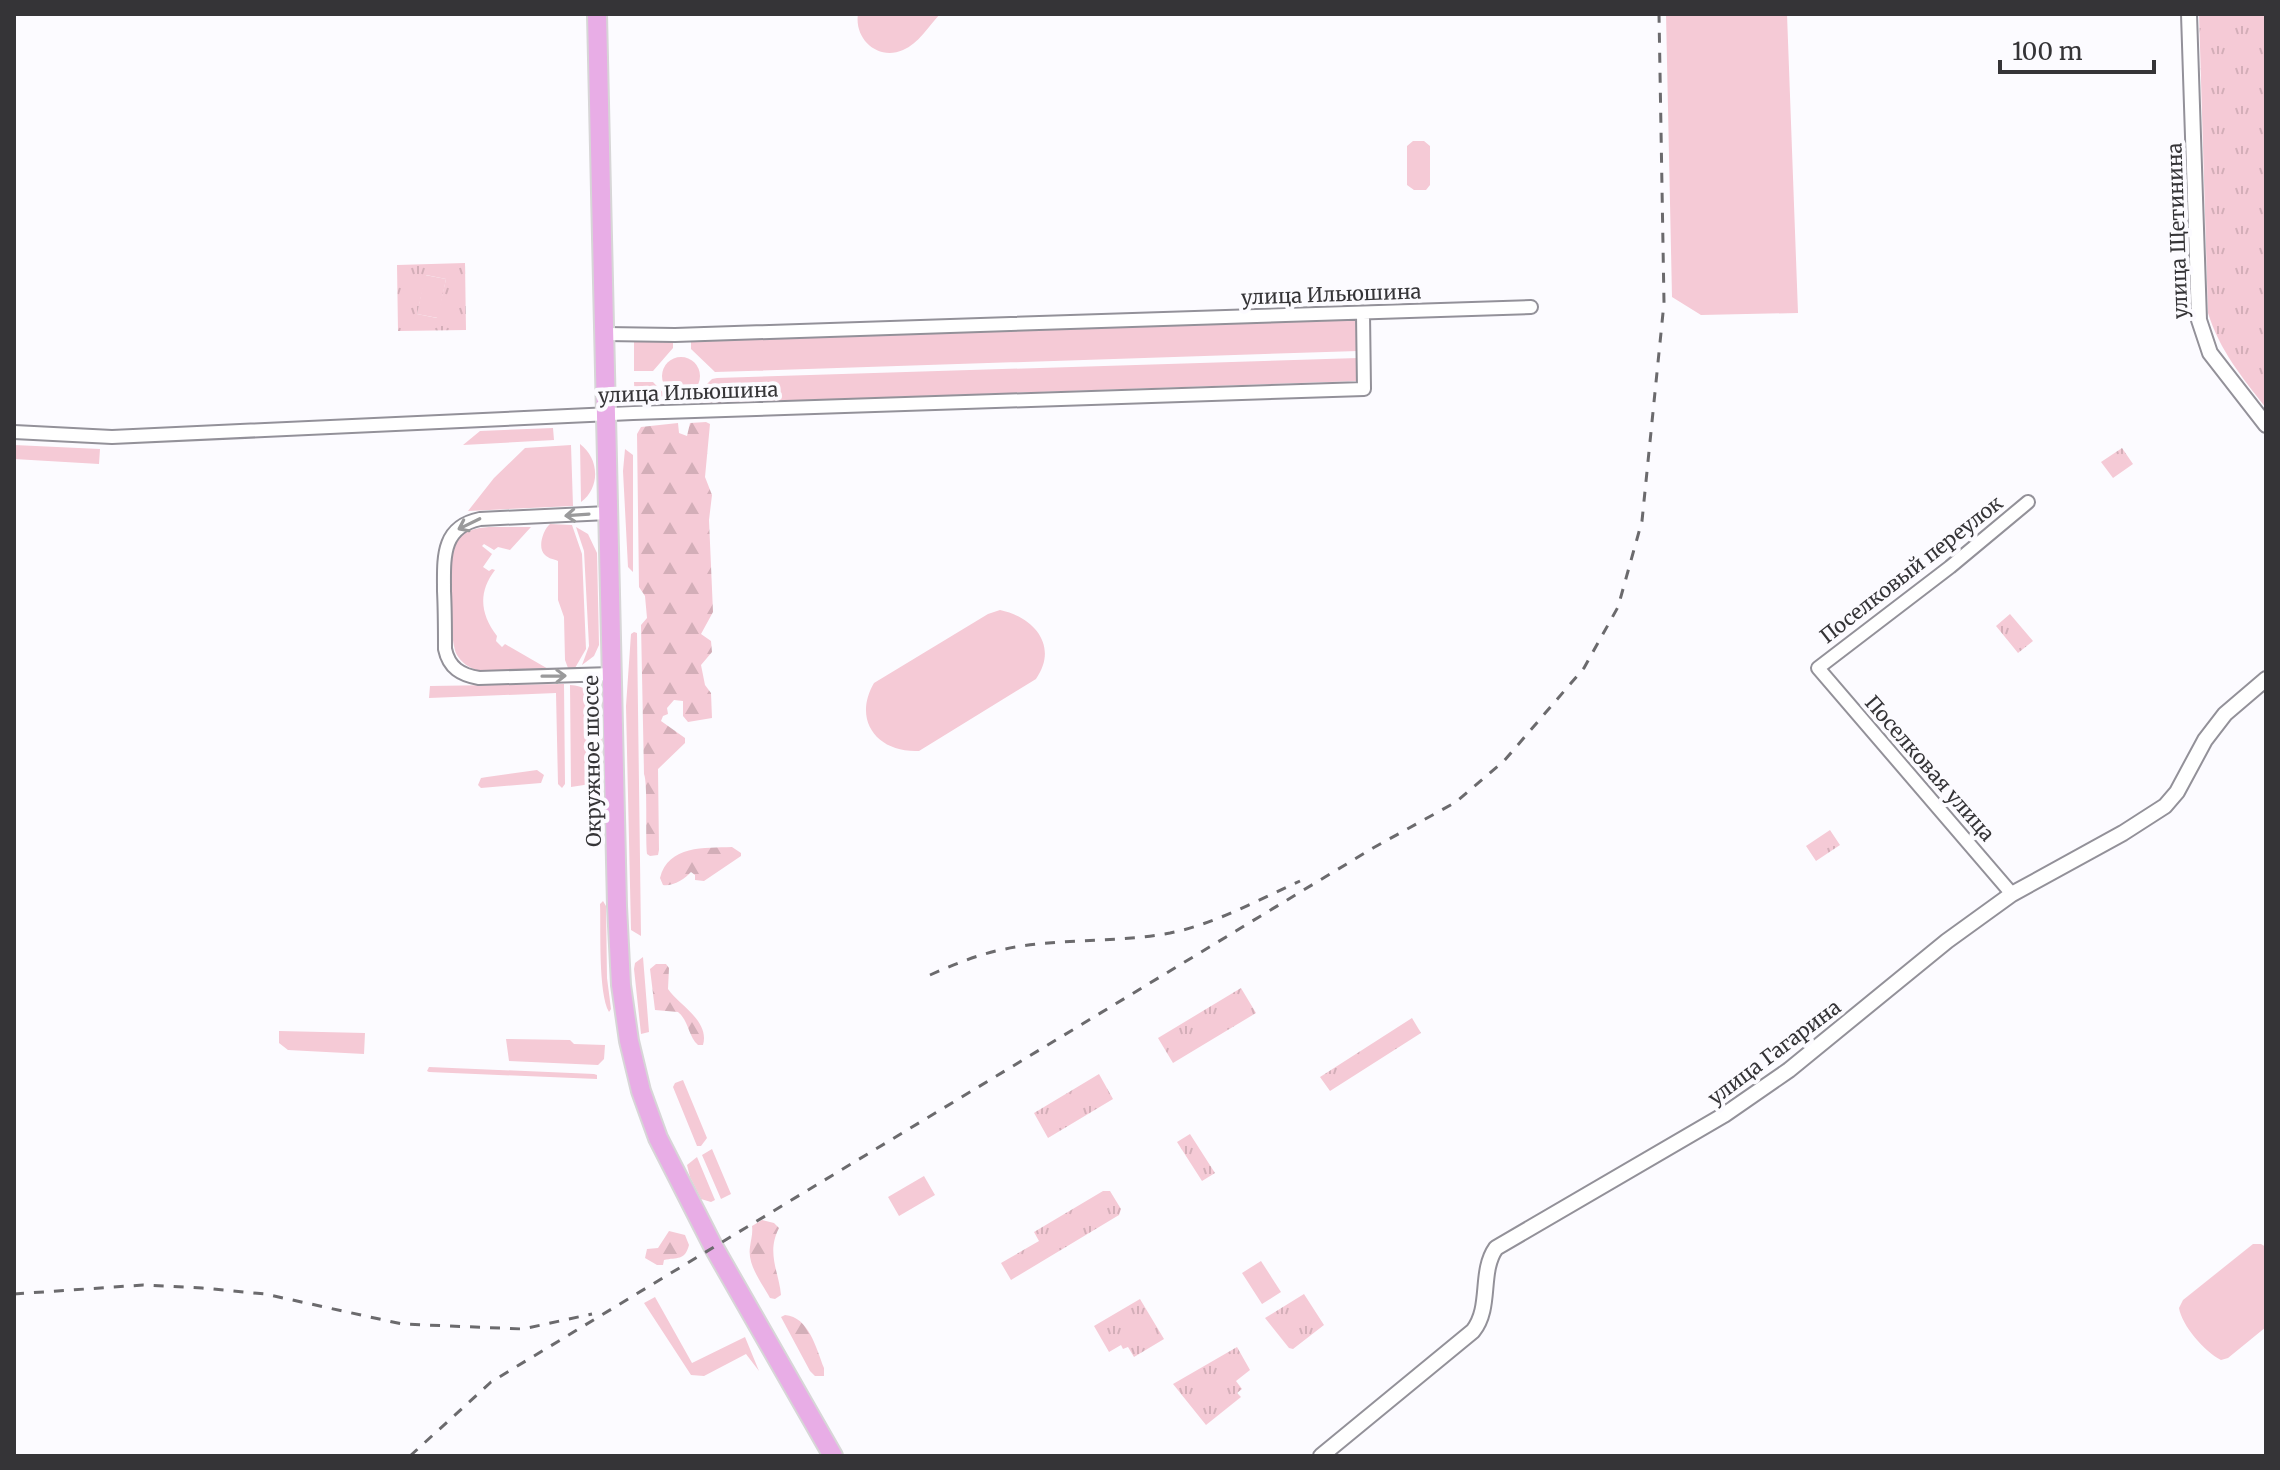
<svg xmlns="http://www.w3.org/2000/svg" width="2280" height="1470" viewBox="0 0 2280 1470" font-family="Merriweather,serif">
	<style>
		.green { fill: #f5cad6 }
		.forest { fill: url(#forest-firs) }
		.park { fill: url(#park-tufts); fill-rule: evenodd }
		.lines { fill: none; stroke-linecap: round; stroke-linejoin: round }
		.minor-casing { stroke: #939199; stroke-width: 16 }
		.tertiary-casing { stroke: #939199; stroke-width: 18 }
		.primary-casing { stroke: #d7d6d7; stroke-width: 22 }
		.minor { stroke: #fff; stroke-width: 12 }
		.tertiary { stroke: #fff; stroke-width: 14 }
		.primary { stroke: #e8ade6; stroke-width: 18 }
		.rail { stroke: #6b6a6d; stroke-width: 3; stroke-dasharray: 10 10; stroke-linecap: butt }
		.oneway { stroke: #9a9a9b }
		.labels { text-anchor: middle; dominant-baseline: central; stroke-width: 8; stroke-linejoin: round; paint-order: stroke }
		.street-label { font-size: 20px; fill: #353437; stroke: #fcfbff }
	</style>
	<defs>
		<pattern id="forest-firs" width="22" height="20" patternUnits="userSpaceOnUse" patternTransform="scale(2)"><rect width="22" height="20" fill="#f5cad6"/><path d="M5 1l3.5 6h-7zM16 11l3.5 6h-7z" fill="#d3aeb8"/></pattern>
		<pattern id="park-tufts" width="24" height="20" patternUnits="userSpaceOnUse" patternTransform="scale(2)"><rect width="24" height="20" fill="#f5cad6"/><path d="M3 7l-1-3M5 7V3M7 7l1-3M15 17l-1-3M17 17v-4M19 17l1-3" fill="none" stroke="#d3aeb8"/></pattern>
	</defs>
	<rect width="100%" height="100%" fill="#fcfbff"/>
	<path class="green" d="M 858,14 L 940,14 C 929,26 918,44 903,50 C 878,61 854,39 858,14 Z
		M 1666,14 L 1787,14 L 1798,313 L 1701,315 L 1672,297 Z
		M 1413,141 L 1424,141 L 1430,146 L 1430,185 L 1426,190 L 1414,190 L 1407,185 L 1407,146 Z
		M 425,275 L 446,279 L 438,318 L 417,314 Z
		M 1357,320 L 1358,351 L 715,372 L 691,349 L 691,341 Z
		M 634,340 L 673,341 L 673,348 L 653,371 L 634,371 Z
		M662 376a19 19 0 1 1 38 0a19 19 0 1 1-38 0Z
		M 1358,358 L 1358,381 L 691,404 L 689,402 L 712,379 L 717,378 Z
		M 634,382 L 653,382 L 669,399 L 669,403 L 635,404 Z
		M 553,428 L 554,440 L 463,445 L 480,431 Z
		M 580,444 C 599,458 601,487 581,502 Z
		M 14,445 L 100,449 L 99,464 L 14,459 Z
		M 571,445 L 573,506 L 468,511 L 494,478 L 525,448 Z
		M 625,449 L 633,455 L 633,572 L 628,567 L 623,471 Z
		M 550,524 L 572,525 L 582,554 L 586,649 L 575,668 L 568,668 L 565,660 L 564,617 L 558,600 L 558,561 C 554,559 549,559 545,555 C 537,548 543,530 550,524 Z
		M 489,527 L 531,527 L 510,550 L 498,547 L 494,550 L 484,544 L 482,546 L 492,554 L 483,567 L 489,571 L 492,569 L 495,570 C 478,592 480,614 497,636 L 496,641 L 502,647 L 505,644 L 550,670 L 477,670 C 469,668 461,662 457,655 C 449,642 447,555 455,542 C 463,530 477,528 489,527 Z
		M 576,527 L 588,534 L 597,553 L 599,645 L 594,656 L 582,665 L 589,646 L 584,551 Z
		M 1000,610 C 1034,617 1059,646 1036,679 L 919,751 C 878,753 852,721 874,683 L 988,614 Z
		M 634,632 L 637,633 L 641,936 L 631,930 L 626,706 L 631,634 Z
		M 564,684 L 565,784 L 562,788 L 558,784 L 556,693 L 429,698 L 430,686 Z
		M 570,685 C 612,686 600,748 601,777 L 597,783 L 571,787 Z
		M 537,770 L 544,775 L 541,783 L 481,788 L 478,785 L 481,778 L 487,777 Z
		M 603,901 L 606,906 L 607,978 L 611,1009 L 609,1012 C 598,993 601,929 600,904 Z
		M 643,957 L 649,1032 L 641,1034 L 634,969 L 635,963 Z
		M 279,1031 L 365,1033 L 364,1054 L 288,1050 L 279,1043 Z
		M 506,1039 L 570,1040 L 574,1044 L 605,1045 L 604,1059 L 598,1065 L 509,1061 Z
		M 429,1067 L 594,1074 L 597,1075 L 597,1079 L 429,1072 L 427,1071 Z
		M 683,1080 L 707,1138 L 701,1146 L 697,1146 L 673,1087 L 675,1083 Z
		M 712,1149 L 731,1194 L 721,1199 L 702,1155 Z
		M 697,1157 L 715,1200 L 711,1202 L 701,1199 L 690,1177 L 687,1165 Z
		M 924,1176 L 935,1195 L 899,1216 L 888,1197 Z
		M 2253,1244 L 2261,1244 L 2266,1247 L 2266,1327 L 2228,1358 L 2221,1360 C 2205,1352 2182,1326 2179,1308 L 2183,1300 Z
		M 1261,1261 L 1281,1292 L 1262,1304 L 1242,1273 Z
		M 655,1297 L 692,1363 L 745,1337 L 759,1371 L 746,1354 L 704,1376 L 691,1375 L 644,1303 Z"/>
	<path class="forest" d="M 706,422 L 710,424 L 705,477 L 712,495 L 709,520 L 713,612 L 701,634 L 711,641 L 712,652 L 701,665 L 705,685 L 711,693 L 712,718 L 688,722 L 683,716 L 683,701 L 674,700 L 667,708 L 668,714 L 663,716 L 661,721 L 685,738 L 685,743 L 658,769 L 659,850 L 658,855 L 650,856 L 647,854 C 645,837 648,783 644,774 L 641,625 L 647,618 L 645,596 L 639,587 L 637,434 L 641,427 L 678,423 L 679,433 L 687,436 L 690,423 Z
		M 732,847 L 741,853 L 741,856 L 704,881 L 695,880 L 695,875 L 691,872 C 685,879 672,887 663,885 L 660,878 C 668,845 705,848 732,847 Z
		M 656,964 L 666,964 L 669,968 L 668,989 C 679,1005 710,1021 703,1045 L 698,1045 C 688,1036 689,1021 678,1012 L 655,1010 L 650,969 Z
		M 762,1220 L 774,1223 L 779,1228 C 766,1253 779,1272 781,1295 L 775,1299 L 770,1298 C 762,1283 747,1265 750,1247 C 751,1239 753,1234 752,1226 Z
		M 669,1231 L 685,1235 L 689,1245 C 685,1261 677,1257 664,1260 L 663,1265 L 657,1265 L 645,1258 L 647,1249 L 658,1248 Z
		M 785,1315 C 809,1317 816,1348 824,1368 L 824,1376 L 815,1376 L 810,1371 L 781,1317 Z"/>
	<path class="park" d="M 2199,14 L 2266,14 L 2266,408 C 2242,377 2220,351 2208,313 Z
		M 465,263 L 466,330 L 398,331 L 397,265 ZM 426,275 L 446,279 L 437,318 L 417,314 Z
		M 2122,448 L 2133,464 L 2113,478 L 2101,462 Z
		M 2010,614 L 2033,641 L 2018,653 L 1996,626 Z
		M 1830,830 L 1840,845 L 1816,861 L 1806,846 Z
		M 1241,988 L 1256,1013 L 1173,1063 L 1158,1038 Z
		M 1412,1018 L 1421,1033 L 1330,1091 L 1320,1077 Z
		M 1099,1074 L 1113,1099 L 1048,1138 L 1034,1113 Z
		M 1190,1134 L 1215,1173 L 1202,1181 L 1177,1142 Z
		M 1103,1191 L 1110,1191 L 1121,1209 L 1119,1215 L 1011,1280 L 1001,1263 L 1039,1241 L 1034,1232 Z
		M 1304,1294 L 1324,1325 L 1293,1349 L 1289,1348 L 1265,1318 Z
		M 1140,1299 L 1164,1339 L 1134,1357 L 1128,1347 L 1123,1349 L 1121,1345 L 1109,1352 L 1094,1326 Z
		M 1237,1347 L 1250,1370 L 1236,1381 L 1242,1389 L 1237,1393 L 1241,1397 L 1206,1425 L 1173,1384 Z"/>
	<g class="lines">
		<g class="minor-casing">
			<path id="minor" d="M 605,334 L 675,335 L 1531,307
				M 14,432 L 112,437 L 633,413 L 1364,389 L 1363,314
				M 608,513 L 480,519 C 441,527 444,558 444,591 C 445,610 445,629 445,649 C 449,668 461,675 479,678 L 612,674
				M 2012,894 L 1818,668 L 1950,567 L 2028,502"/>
		</g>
		<g class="tertiary-casing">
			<path id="tertiary" d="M 2189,14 L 2199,320 L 2210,353 L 2266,425
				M 1321,1456 L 1473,1331 C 1492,1307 1479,1272 1496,1248 L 1724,1115 L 1789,1070 L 1947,941 L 2012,894 L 2123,833 L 2165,806 L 2177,792 L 2205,740 L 2225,714 L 2266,679"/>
		</g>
		<g class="primary-casing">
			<path id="primary" d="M 597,14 L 617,906 L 621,985 L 629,1041 L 641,1091 L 658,1138 L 713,1246 L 833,1456"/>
		</g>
		<use href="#minor" class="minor"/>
		<use href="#tertiary" class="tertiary"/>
		<use href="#primary" class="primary"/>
		<path class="rail" d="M 930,975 C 955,964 979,954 1005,949 C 1059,938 1115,943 1170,933 C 1215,924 1258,900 1300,881
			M 14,1294 L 143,1285 L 202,1288 L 265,1294 L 402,1324 L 523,1329 L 592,1314
			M 410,1456 L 491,1382 L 1373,848 L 1456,802 L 1504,761 L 1584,668 L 1618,607 L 1642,521 L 1664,303 L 1659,14"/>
	</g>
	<defs><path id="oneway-shaft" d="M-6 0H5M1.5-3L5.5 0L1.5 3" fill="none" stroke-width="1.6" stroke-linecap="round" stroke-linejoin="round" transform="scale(2)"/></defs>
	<g class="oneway">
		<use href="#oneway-shaft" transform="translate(577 515) rotate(176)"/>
		<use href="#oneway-shaft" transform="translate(469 524) rotate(154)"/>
		<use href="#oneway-shaft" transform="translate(554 676) rotate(-1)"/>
	</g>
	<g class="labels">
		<g class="street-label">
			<text transform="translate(2177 231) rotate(-92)">улица Щетинина</text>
			<text transform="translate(1331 294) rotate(-2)">улица Ильюшина</text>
			<text transform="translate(688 392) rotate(-2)">улица Ильюшина</text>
			<text transform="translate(1911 569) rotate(-38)">Поселковый переулок</text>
			<text transform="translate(592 761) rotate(-91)">Окружное шоссе</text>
			<text transform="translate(1930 768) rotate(49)">Поселковая улица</text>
			<text transform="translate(1774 1052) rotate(-37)">улица Гагарина</text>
		</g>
	</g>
	<rect width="2280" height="1470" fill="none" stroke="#353437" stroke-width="32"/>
	<path d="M2000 60v12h154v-12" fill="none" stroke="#353437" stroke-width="4"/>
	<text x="2012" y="60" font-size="24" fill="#353437" stroke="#fcfbff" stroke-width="6" paint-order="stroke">100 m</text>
</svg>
